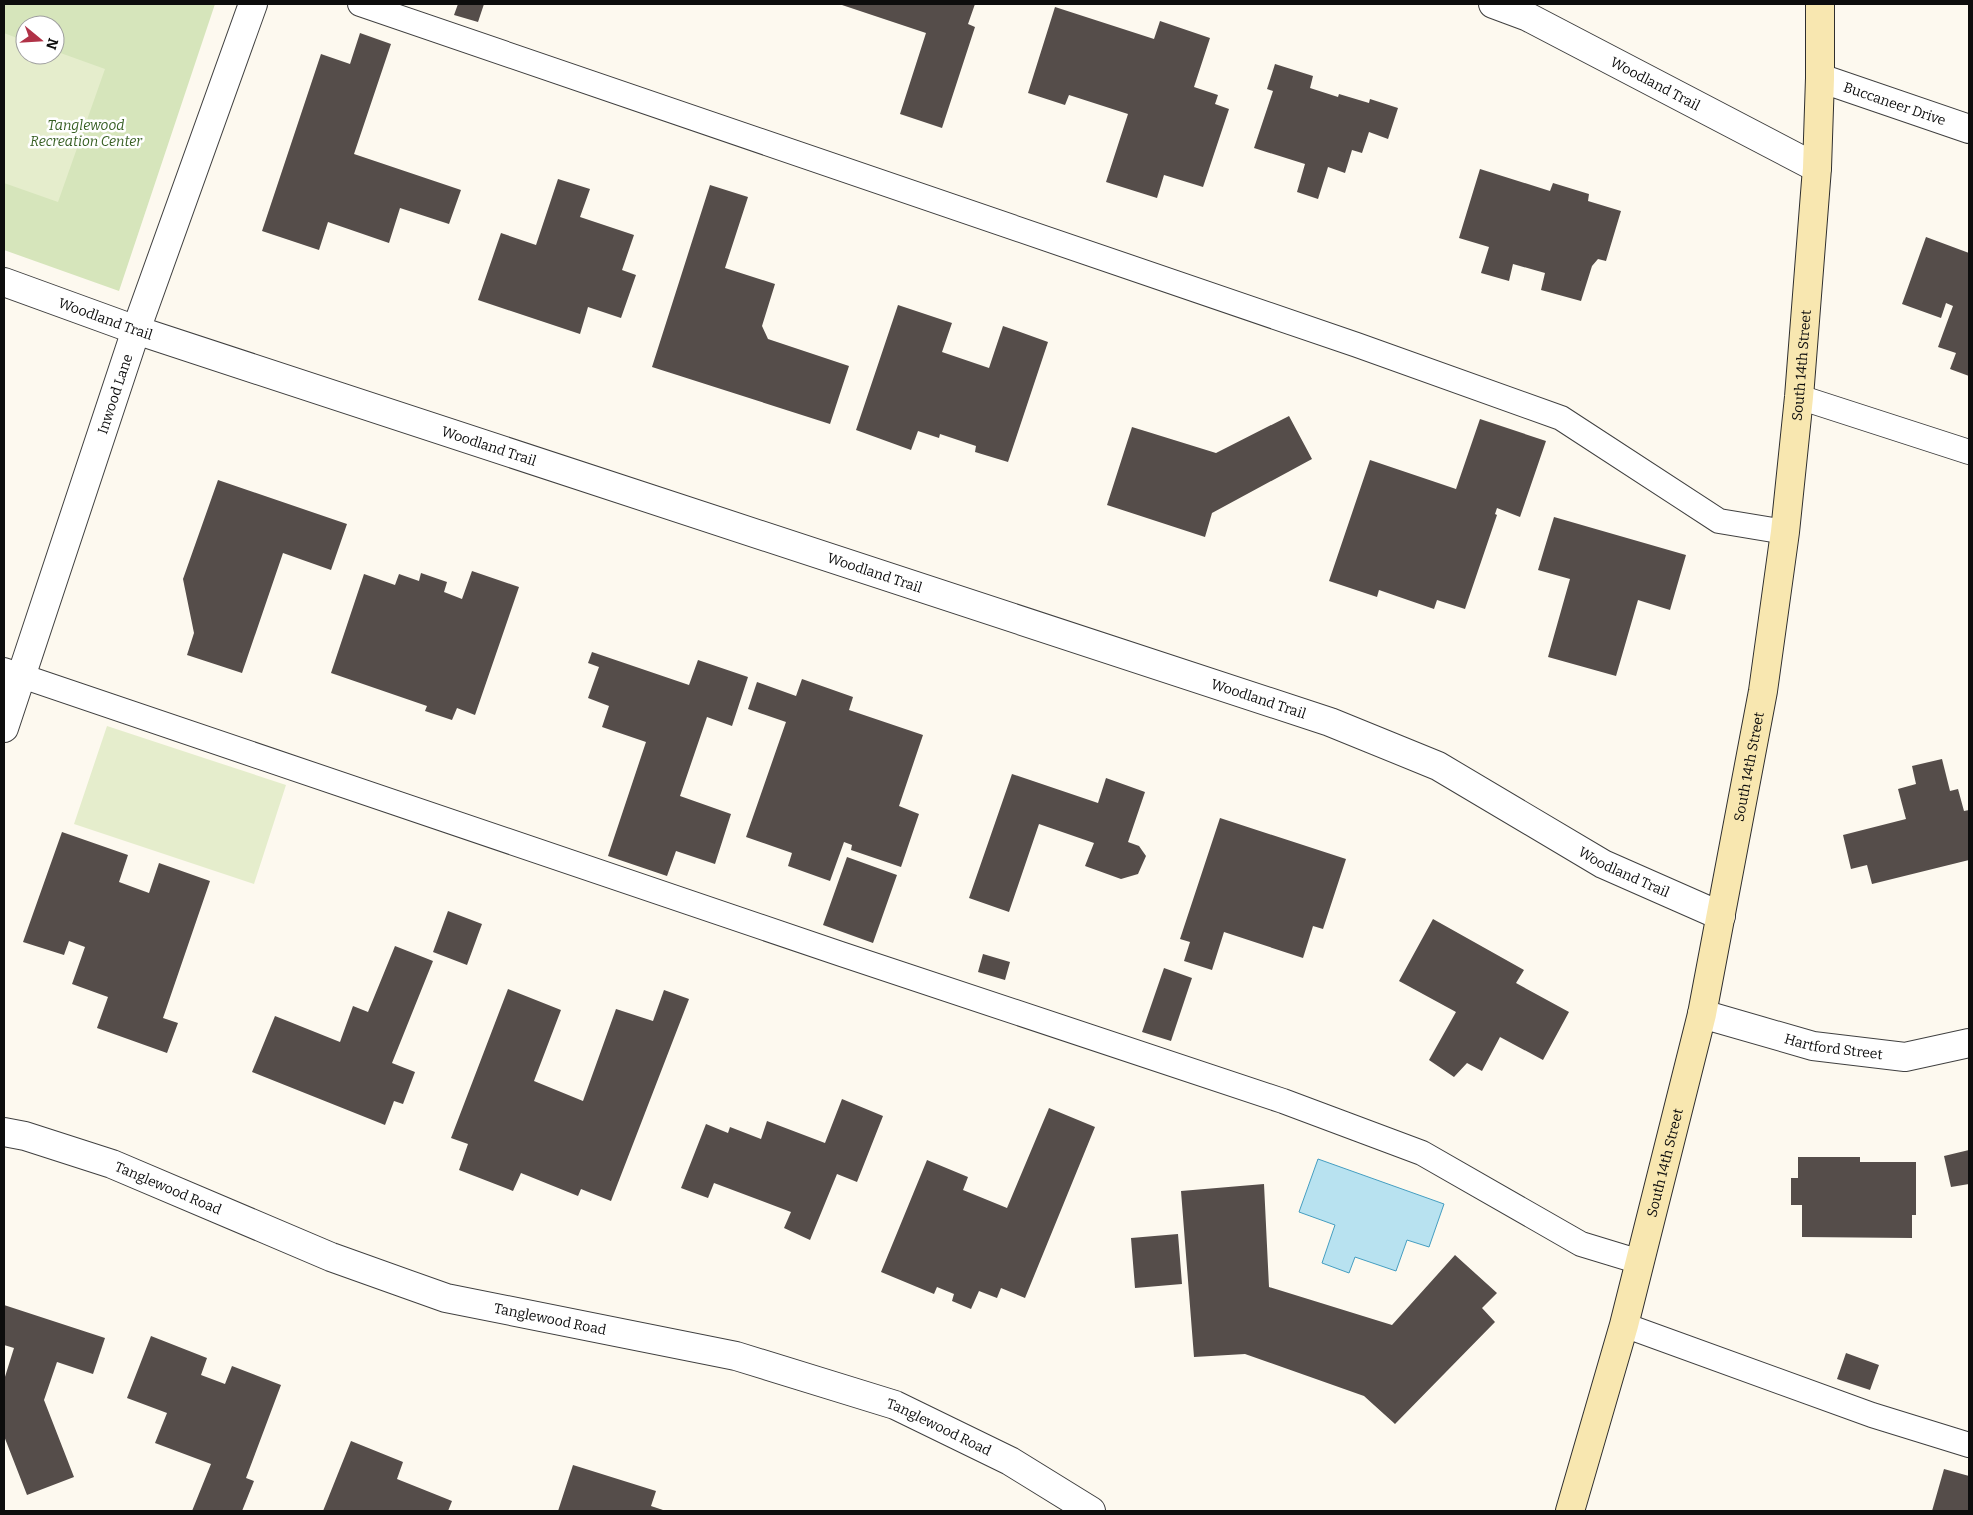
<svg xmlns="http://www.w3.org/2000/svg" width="1973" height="1515" viewBox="0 0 1973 1515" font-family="Bitter,serif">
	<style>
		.green { fill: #d6e5bb; fill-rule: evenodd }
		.pitch { fill: #e5edcc }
		.water { fill: #b8e2f0; stroke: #459ec1 }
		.building { fill: #554d4a }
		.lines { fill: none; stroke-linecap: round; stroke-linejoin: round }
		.lane-casing { stroke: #404040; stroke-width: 26 }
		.street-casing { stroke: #404040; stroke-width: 30 }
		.secondary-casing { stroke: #2f2f2f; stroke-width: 30 }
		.lane { stroke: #fff; stroke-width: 24 }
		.street { stroke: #fff; stroke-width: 28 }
		.secondary { stroke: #f8e7b0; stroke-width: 28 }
		.labels { text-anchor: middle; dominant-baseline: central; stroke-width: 5; stroke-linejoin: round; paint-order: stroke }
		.street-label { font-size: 14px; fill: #0d0d0d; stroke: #fff }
		.park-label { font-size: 14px; font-style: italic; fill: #375f23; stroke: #fff }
	</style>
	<rect width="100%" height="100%" fill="#fdf9ef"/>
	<path class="green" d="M 4,4 L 215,4 L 119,291 L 4,250 ZM 25,25 L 55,25 L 55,55 L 25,55 Z"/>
	<path class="pitch" d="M 4,33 L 25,41 L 25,55 L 55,55 L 55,51 L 105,69 L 58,202 L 4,183 Z
		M 107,726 L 286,785 L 254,884 L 74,824 Z"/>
	<path class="water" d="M 1318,1159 L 1444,1204 L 1429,1247 L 1407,1240 L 1396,1271 L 1355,1257 L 1349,1273 L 1322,1263 L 1335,1225 L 1299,1212 Z"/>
	<path class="building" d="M 458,4 L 484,4 L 478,22 L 454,15 Z
		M 839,4 L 975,4 L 968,24 L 975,27 L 942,128 L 900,114 L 926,33 Z
		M 1055,7 L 1154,39 L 1160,21 L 1210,38 L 1194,87 L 1218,95 L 1215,104 L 1229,109 L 1203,187 L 1164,175 L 1157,198 L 1106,182 L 1128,114 L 1069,95 L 1065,105 L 1028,93 Z
		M 360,33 L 391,44 L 354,154 L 461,190 L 449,224 L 400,208 L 389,243 L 328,222 L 319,250 L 262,231 L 321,54 L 350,64 Z
		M 1275,64 L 1313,76 L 1310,88 L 1338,97 L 1339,94 L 1369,103 L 1370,99 L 1398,108 L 1388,139 L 1369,132 L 1362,153 L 1352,150 L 1345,173 L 1328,167 L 1318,199 L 1297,192 L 1305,164 L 1254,148 L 1273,91 L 1267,89 Z
		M 1480,169 L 1550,191 L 1553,183 L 1589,194 L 1588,201 L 1621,211 L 1606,261 L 1598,259 L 1592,266 L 1581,301 L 1541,290 L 1545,273 L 1513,264 L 1509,281 L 1481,273 L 1489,247 L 1459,238 Z
		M 558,179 L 590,189 L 580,217 L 634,235 L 622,270 L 636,275 L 621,318 L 588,307 L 580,334 L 478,300 L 501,233 L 536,245 Z
		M 710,185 L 748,197 L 725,268 L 775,284 L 762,326 L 768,339 L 849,366 L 830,424 L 652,367 Z
		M 1926,237 L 1969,253 L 1969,376 L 1950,369 L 1956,353 L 1938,347 L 1953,306 L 1946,303 L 1941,318 L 1902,304 Z
		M 898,305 L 952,323 L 942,352 L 989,368 L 1003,326 L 1048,342 L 1008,462 L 975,452 L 976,446 L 940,434 L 939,438 L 918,431 L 911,450 L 856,430 Z
		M 1289,416 L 1312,459 L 1212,513 L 1205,537 L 1107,505 L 1132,427 L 1216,453 Z
		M 1480,419 L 1546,441 L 1520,517 L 1497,508 L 1495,514 L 1497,515 L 1465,609 L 1437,600 L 1434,609 L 1379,590 L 1377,597 L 1329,581 L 1370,460 L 1456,489 Z
		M 218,480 L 347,524 L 331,570 L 283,553 L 242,673 L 187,655 L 194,633 L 183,579 Z
		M 1554,517 L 1686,555 L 1670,610 L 1638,600 L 1616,676 L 1548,657 L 1570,579 L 1538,570 Z
		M 472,571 L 519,587 L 475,715 L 457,708 L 452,720 L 425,711 L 427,706 L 331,673 L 364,574 L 395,585 L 399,574 L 419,581 L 421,573 L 447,582 L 444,592 L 462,599 Z
		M 592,652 L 689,685 L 698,660 L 748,677 L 732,726 L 707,717 L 680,796 L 731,814 L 715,864 L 676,851 L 667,876 L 608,856 L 646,742 L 602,727 L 609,706 L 588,698 L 599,667 L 588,663 Z
		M 802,679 L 853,697 L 849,710 L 923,735 L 899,806 L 919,814 L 901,867 L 851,850 L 852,845 L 844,842 L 830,881 L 788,866 L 792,853 L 746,837 L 786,722 L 748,709 L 757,682 L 796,696 Z
		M 1942,759 L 1950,791 L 1958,789 L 1964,811 L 1969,810 L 1969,860 L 1872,884 L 1867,865 L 1851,869 L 1843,835 L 1906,819 L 1898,789 L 1916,784 L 1912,766 Z
		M 1012,774 L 1098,803 L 1106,778 L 1145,792 L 1128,842 L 1139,846 L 1146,856 L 1138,874 L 1121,879 L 1085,866 L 1094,843 L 1039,824 L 1009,912 L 969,898 Z
		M 1220,818 L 1346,859 L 1323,929 L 1313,926 L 1303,958 L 1224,932 L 1212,970 L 1184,961 L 1190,942 L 1180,939 Z
		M 62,832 L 128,855 L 119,882 L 149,893 L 159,863 L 210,881 L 163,1018 L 178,1023 L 167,1053 L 97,1028 L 108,997 L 72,984 L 85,947 L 69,941 L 64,955 L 23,942 Z
		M 847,857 L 897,875 L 873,943 L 823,925 Z
		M 448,911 L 482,924 L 467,965 L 433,952 Z
		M 1433,919 L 1524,970 L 1516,983 L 1569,1012 L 1543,1060 L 1500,1037 L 1482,1071 L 1467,1063 L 1454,1077 L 1429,1060 L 1456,1012 L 1399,981 Z
		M 395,946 L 433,961 L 392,1063 L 415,1072 L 403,1104 L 394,1101 L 385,1125 L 252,1072 L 275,1016 L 340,1042 L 353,1006 L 368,1012 Z
		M 983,954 L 1010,962 L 1005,980 L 978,972 Z
		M 1164,968 L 1192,978 L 1171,1041 L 1142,1032 Z
		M 508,989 L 561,1010 L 534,1081 L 583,1101 L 616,1009 L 653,1021 L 664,990 L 689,999 L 611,1201 L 581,1189 L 578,1196 L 521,1173 L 513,1191 L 459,1170 L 468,1144 L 451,1138 Z
		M 842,1099 L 883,1116 L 857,1182 L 837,1174 L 810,1240 L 784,1228 L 791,1212 L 714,1183 L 708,1198 L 681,1188 L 706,1124 L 728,1133 L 730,1127 L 761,1139 L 767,1121 L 825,1143 Z
		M 1049,1108 L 1095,1127 L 1025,1298 L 1001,1288 L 997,1298 L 979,1291 L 971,1309 L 952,1301 L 954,1294 L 937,1287 L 934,1294 L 881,1272 L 927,1160 L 968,1177 L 963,1190 L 1007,1208 Z
		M 1969,1150 L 1969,1184 L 1951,1187 L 1944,1156 Z
		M 1798,1157 L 1860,1157 L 1860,1162 L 1916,1162 L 1916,1215 L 1912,1215 L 1912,1238 L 1802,1237 L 1802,1205 L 1791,1205 L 1791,1178 L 1798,1178 Z
		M 1264,1184 L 1269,1287 L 1392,1325 L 1455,1255 L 1497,1293 L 1482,1308 L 1495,1322 L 1395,1424 L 1364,1396 L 1245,1354 L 1194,1357 L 1181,1191 Z
		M 1178,1234 L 1182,1284 L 1135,1288 L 1131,1238 Z
		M 4,1305 L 105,1338 L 93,1374 L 57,1362 L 44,1400 L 74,1477 L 27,1495 L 4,1436 L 4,1380 L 14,1348 L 4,1345 Z
		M 151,1336 L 207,1358 L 201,1375 L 225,1384 L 232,1366 L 281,1385 L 246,1478 L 254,1481 L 242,1511 L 192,1511 L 211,1464 L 155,1443 L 167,1413 L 127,1398 Z
		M 1846,1353 L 1879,1365 L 1870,1390 L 1837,1379 Z
		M 351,1441 L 403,1462 L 397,1479 L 452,1501 L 448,1511 L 323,1511 Z
		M 573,1465 L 656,1491 L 651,1506 L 666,1511 L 558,1511 Z
		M 1944,1469 L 1969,1476 L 1969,1511 L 1932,1511 Z"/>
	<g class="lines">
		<g class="lane-casing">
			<path id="lane" d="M 360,4 L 1357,345 L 1561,418 L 1719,521 L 1785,532
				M 1799,397 L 1969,452
				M 4,670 L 841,954 L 1283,1101 L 1422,1153 L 1581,1244 L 1640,1262
				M 1624,1325 L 1872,1415 L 1969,1445"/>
		</g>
		<g class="street-casing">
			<g id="street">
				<path id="s1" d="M 1493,4 L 1528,17 L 1817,168"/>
				<path id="s2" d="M 1820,78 L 1969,129"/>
				<path id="s3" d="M 4,282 L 136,330 L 1330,722 L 1438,766 L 1603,864 L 1721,916"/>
				<path id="s4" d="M 4,728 L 136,330 L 253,4"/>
				<path id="s5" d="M 1702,1014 L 1813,1046 L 1905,1057 L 1969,1043"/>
				<path id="s6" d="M 4,1132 L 25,1136 L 112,1164 L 331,1257 L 446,1298 L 736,1356 L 895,1405 L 1010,1461 L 1091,1511"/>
			</g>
		</g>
		<g class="secondary-casing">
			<g id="secondary">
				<path id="s7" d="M 1570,1511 L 1624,1325 L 1702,1014 L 1763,691 L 1785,532 L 1799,397 L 1817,168 L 1820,78 L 1820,4"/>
			</g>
		</g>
		<use href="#lane" class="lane"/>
		<use href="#street" class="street"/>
		<use href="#secondary" class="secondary"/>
	</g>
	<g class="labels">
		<g class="street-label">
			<text stroke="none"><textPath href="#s1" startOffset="181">Woodland Trail</textPath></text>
			<text stroke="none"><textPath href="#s2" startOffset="79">Buccaneer Drive</textPath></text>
			<text stroke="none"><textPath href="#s3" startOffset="108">Woodland Trail</textPath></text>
			<text stroke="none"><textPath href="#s7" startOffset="1171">South 14th Street</textPath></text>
			<text stroke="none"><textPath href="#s4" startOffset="352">Inwood Lane</textPath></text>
			<text stroke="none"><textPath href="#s3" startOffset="512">Woodland Trail</textPath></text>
			<text stroke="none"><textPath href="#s3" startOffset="918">Woodland Trail</textPath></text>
			<text stroke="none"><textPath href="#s3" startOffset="1322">Woodland Trail</textPath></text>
			<text stroke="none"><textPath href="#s7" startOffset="766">South 14th Street</textPath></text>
			<text stroke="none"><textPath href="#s3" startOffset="1728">Woodland Trail</textPath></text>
			<text stroke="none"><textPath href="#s5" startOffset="136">Hartford Street</textPath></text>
			<text stroke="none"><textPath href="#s7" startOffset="361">South 14th Street</textPath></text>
			<text stroke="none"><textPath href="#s6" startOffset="174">Tanglewood Road</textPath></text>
			<text stroke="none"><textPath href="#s6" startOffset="579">Tanglewood Road</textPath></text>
			<text stroke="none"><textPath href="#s6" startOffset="984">Tanglewood Road</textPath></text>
		</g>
		<g class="park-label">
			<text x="86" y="125">Tanglewood<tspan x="86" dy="16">Recreation Center</tspan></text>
		</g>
	</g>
	<rect width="1973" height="1515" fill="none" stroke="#0d0d0d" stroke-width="10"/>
	<g transform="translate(40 40) rotate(108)"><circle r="24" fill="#ffffff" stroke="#9e9e9e"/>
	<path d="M0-4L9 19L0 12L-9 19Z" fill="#b03247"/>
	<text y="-8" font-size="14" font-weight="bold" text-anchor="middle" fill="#0d0d0d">N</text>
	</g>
</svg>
